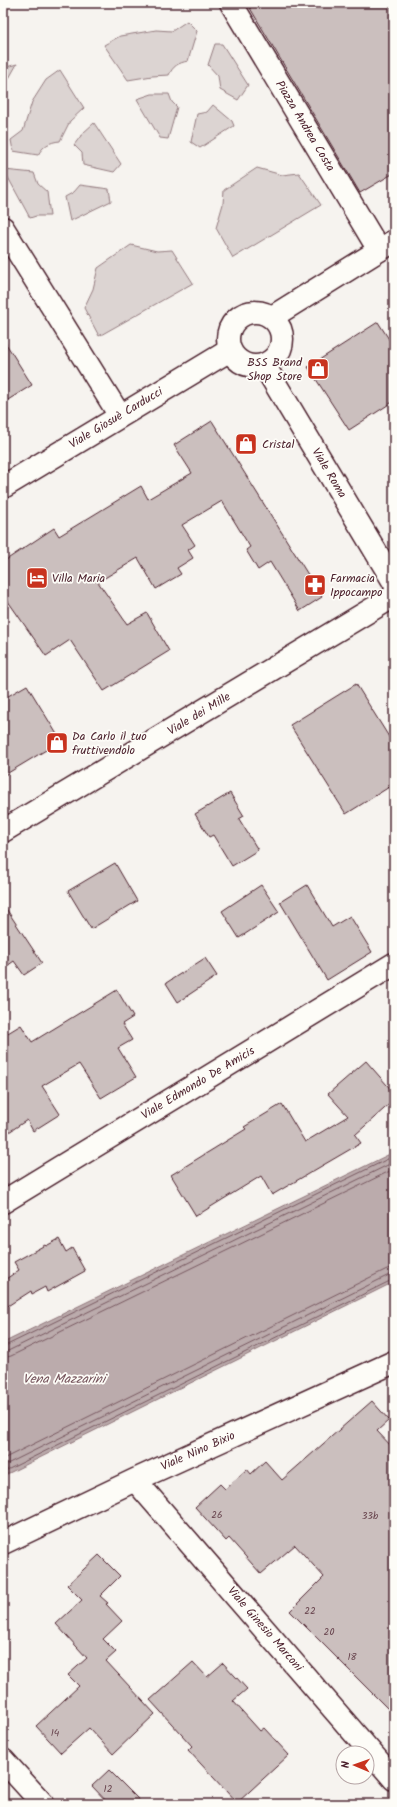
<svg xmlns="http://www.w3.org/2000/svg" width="397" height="1807" viewBox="0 0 397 1807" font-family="Kalam,sans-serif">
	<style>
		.green { fill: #dcd4d2; stroke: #937a7e }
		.water { fill: #bbabac; stroke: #8e7378 }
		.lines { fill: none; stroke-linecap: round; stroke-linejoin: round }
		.shore { stroke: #77575f; stroke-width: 1 }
		.building { fill: #cbbfbe; stroke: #4a1f2b }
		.minor-casing { stroke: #4a1f2b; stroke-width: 25 }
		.tertiary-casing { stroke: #4a1f2b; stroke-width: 25 }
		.minor { stroke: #fdfcf7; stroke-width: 22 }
		.tertiary { stroke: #fdfcf7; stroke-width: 22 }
		.labels { text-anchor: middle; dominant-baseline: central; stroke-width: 3.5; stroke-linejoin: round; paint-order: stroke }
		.number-label { font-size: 10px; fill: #6a4750 }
		.street-label { font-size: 12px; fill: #4a1f2b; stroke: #fdfcf7 }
		.poi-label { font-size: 12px; fill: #4a1f2b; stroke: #fdfcf7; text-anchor: start }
		.water-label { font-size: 13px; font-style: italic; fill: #725058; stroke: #fdfcf7 }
	</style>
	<rect width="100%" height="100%" fill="#f6f3ef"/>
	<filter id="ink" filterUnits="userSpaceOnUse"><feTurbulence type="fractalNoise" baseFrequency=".025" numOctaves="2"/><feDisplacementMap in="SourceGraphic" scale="8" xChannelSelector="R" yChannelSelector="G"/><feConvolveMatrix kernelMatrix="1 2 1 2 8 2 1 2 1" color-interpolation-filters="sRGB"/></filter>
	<g filter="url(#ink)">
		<path class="green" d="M 187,21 L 197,31 L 188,61 C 178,63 173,66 169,75 L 152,76 L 128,80 L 104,45 L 120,36 L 156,30 L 172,31 Z
			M 215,44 L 222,44 L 248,85 L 238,100 L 220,90 L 218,76 L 208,65 Z
			M 17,64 L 3,89 L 3,68 Z
			M 60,70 L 84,108 L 70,121 L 60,141 C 49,142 43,146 38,155 L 13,151 L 11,140 L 23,131 L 32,102 L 46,80 Z
			M 152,94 L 169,94 L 172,102 L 177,107 L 168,139 L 160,138 L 137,99 Z
			M 213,105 L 232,121 L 234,126 L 200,148 L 191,142 L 197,114 L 207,112 Z
			M 94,123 L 121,164 L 114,172 L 83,165 L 82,153 L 74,145 L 83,133 Z
			M 257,168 L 282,175 L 299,173 L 321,205 L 233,258 L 216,228 L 223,204 L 224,190 Z
			M 4,170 L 34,173 L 38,184 L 47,192 L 50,216 L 36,216 L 30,218 Z
			M 80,185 L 109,189 L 111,201 L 70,221 L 65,197 L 74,192 Z
			M 131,245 L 157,251 L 172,250 L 193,283 L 99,336 L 84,308 L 93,289 L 98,268 Z"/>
		<path class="water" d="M 394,1152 L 394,1282 L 3,1476 L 3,1343 Z"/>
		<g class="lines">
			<path class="shore" d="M 3,1347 L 394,1156
				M 3,1352 L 8,1351 L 394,1162
				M 3,1358 L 11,1356 L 394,1169
				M 3,1459 L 387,1269 L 394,1268
				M 3,1466 L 389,1275 L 394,1274
				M 3,1472 L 394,1279"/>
		</g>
		<path class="building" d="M 247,3 L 394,3 L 394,173 L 360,193 Z
			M 378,322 L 394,347 L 394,401 L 349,430 L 308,367 Z
			M 3,339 L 32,385 L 3,403 Z
			M 212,421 L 322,597 L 300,611 L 270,562 L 258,570 L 246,550 L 250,547 L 222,501 L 182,525 L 195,545 L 188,550 L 193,558 L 177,568 L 181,574 L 156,589 L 138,558 L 98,582 L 127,624 L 147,613 L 169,651 L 104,691 L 70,640 L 46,656 L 3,594 L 3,562 L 54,528 L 59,536 L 141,486 L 148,499 L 192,473 L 174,445 Z
			M 356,684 L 394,745 L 394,784 L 346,814 L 290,725 Z
			M 27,685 L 61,741 L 3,776 L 3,699 Z
			M 230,793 L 244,816 L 239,819 L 258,850 L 232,866 L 213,835 L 209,837 L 195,814 Z
			M 115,863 L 137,901 L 91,929 L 68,891 Z
			M 261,885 L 279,912 L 239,938 L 222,911 Z
			M 307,885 L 332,927 L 350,916 L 372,952 L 327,980 L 280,902 Z
			M 3,904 L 42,963 L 24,975 L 14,961 L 3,969 Z
			M 205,958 L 217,976 L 178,1002 L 166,983 Z
			M 117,990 L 133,1017 L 122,1024 L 132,1040 L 118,1048 L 136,1077 L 101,1098 L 79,1064 L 42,1086 L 60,1114 L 33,1131 L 27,1120 L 3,1136 L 3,1036 L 21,1025 L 32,1042 Z
			M 366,1061 L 394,1093 L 394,1100 L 355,1135 L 361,1143 L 272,1195 L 261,1176 L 196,1216 L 171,1175 L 246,1129 L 244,1127 L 282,1104 L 305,1142 L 348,1116 L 328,1094 Z
			M 59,1239 L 66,1252 L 72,1248 L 85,1271 L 47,1292 L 45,1287 L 32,1294 L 31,1291 L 3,1309 L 3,1281 L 19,1270 L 14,1262 L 45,1245 L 46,1246 Z
			M 372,1401 L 389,1420 L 377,1431 L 394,1449 L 394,1715 L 290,1611 L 324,1577 L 295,1545 L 261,1574 L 229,1538 L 226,1541 L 195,1507 L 220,1484 L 225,1489 L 247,1469 L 251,1474 L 265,1461 L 282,1480 Z
			M 99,1555 L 120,1576 L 100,1596 L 108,1603 L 106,1604 L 122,1621 L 103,1639 L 116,1652 L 106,1661 L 155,1714 L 113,1754 L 89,1728 L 61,1753 L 36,1726 L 79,1686 L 68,1675 L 87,1658 L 56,1624 L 82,1600 L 67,1585 Z
			M 193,1662 L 207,1677 L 223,1663 L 247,1689 L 233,1701 L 260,1731 L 264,1728 L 289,1755 L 237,1803 L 188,1750 L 192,1746 L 150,1700 Z
			M 109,1770 L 143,1804 L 109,1804 L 92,1786 Z"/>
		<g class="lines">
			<g class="minor-casing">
				<path id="minor" d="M 231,3 L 379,250
					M 3,228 L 120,416
					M 3,487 L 230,350
					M 3,831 L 394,596
					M 3,1202 L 394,964
					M 135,1480 L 394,1779
					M 3,1543 L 135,1480 L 394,1362
					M 3,1760 L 43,1804"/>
			</g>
			<g class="tertiary-casing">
				<path id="tertiary" d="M228 339a27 27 0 1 1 54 0a27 27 0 1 1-54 0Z
					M 272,317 L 394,241
					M 264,365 L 394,582"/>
			</g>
			<use href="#minor" class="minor"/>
			<use href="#tertiary" class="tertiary"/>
		</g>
	</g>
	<defs>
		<g id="shop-square" transform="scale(1.15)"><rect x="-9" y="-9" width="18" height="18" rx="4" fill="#c8321e" stroke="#fdfcf7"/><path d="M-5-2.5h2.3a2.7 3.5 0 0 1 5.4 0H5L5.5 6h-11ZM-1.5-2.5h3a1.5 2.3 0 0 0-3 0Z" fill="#fff"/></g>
		<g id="hotel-square" transform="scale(1.15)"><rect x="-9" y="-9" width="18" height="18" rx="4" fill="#c8321e" stroke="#fdfcf7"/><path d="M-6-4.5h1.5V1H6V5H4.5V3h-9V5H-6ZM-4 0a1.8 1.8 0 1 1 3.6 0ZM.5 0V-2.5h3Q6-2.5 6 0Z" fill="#fff"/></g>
		<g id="pharmacy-square" transform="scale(1.15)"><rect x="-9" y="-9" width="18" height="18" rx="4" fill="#c8321e" stroke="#fdfcf7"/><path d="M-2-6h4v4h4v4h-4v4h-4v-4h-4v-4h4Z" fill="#fff"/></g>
	</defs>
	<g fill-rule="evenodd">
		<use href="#shop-square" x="318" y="369"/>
		<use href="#shop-square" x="246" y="444"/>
		<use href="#hotel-square" x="37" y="578"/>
		<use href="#pharmacy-square" x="315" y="585"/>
		<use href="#shop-square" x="57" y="743"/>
	</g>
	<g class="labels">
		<g class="number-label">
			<text x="217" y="1515">26</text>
			<text x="370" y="1516">33b</text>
			<text x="310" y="1611">22</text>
			<text x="329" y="1632">20</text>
			<text x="352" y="1657">18</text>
			<text x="55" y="1733">14</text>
			<text x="108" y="1789">12</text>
		</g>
		<g class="street-label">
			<text transform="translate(305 126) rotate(59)">Piazza Andrea Costa</text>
			<text transform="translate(116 418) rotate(-31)">Viale Giosuè Carducci</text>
			<text transform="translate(329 473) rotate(59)">Viale Roma</text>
			<text transform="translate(199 714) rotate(-31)">Viale dei Mille</text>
			<text transform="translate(198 1083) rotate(-31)">Viale Edmondo De Amicis</text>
			<text transform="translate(198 1451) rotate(-24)">Viale Nino Bixio</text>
			<text transform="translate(265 1629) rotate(49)">Viale Ginesio Marconi</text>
		</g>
		<g class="poi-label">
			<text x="302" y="362" text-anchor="end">BSS Brand<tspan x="302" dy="14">Shop Store</tspan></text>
			<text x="262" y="444">Cristal</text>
			<text x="52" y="578">Villa Maria</text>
			<text x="330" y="578">Farmacia<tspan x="330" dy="14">Ippocampo</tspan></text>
			<text x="72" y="736">Da Carlo il tuo<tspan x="72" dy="14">fruttivendolo</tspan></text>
		</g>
		<g class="water-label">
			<text x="64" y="1379">Vena Mazzarini</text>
		</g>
	</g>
	<rect width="397" height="1807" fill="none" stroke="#fdfcf7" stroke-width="16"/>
	<rect x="8" y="8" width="381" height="1791" fill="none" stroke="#4a1f2b" stroke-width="1.5" filter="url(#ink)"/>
	<g transform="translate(355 1765) rotate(272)"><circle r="19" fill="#fdfcf7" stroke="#b5a4a5"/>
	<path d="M0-3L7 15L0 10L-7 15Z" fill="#c8321e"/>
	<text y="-6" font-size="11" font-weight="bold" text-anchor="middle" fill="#4a1f2b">N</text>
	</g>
</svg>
